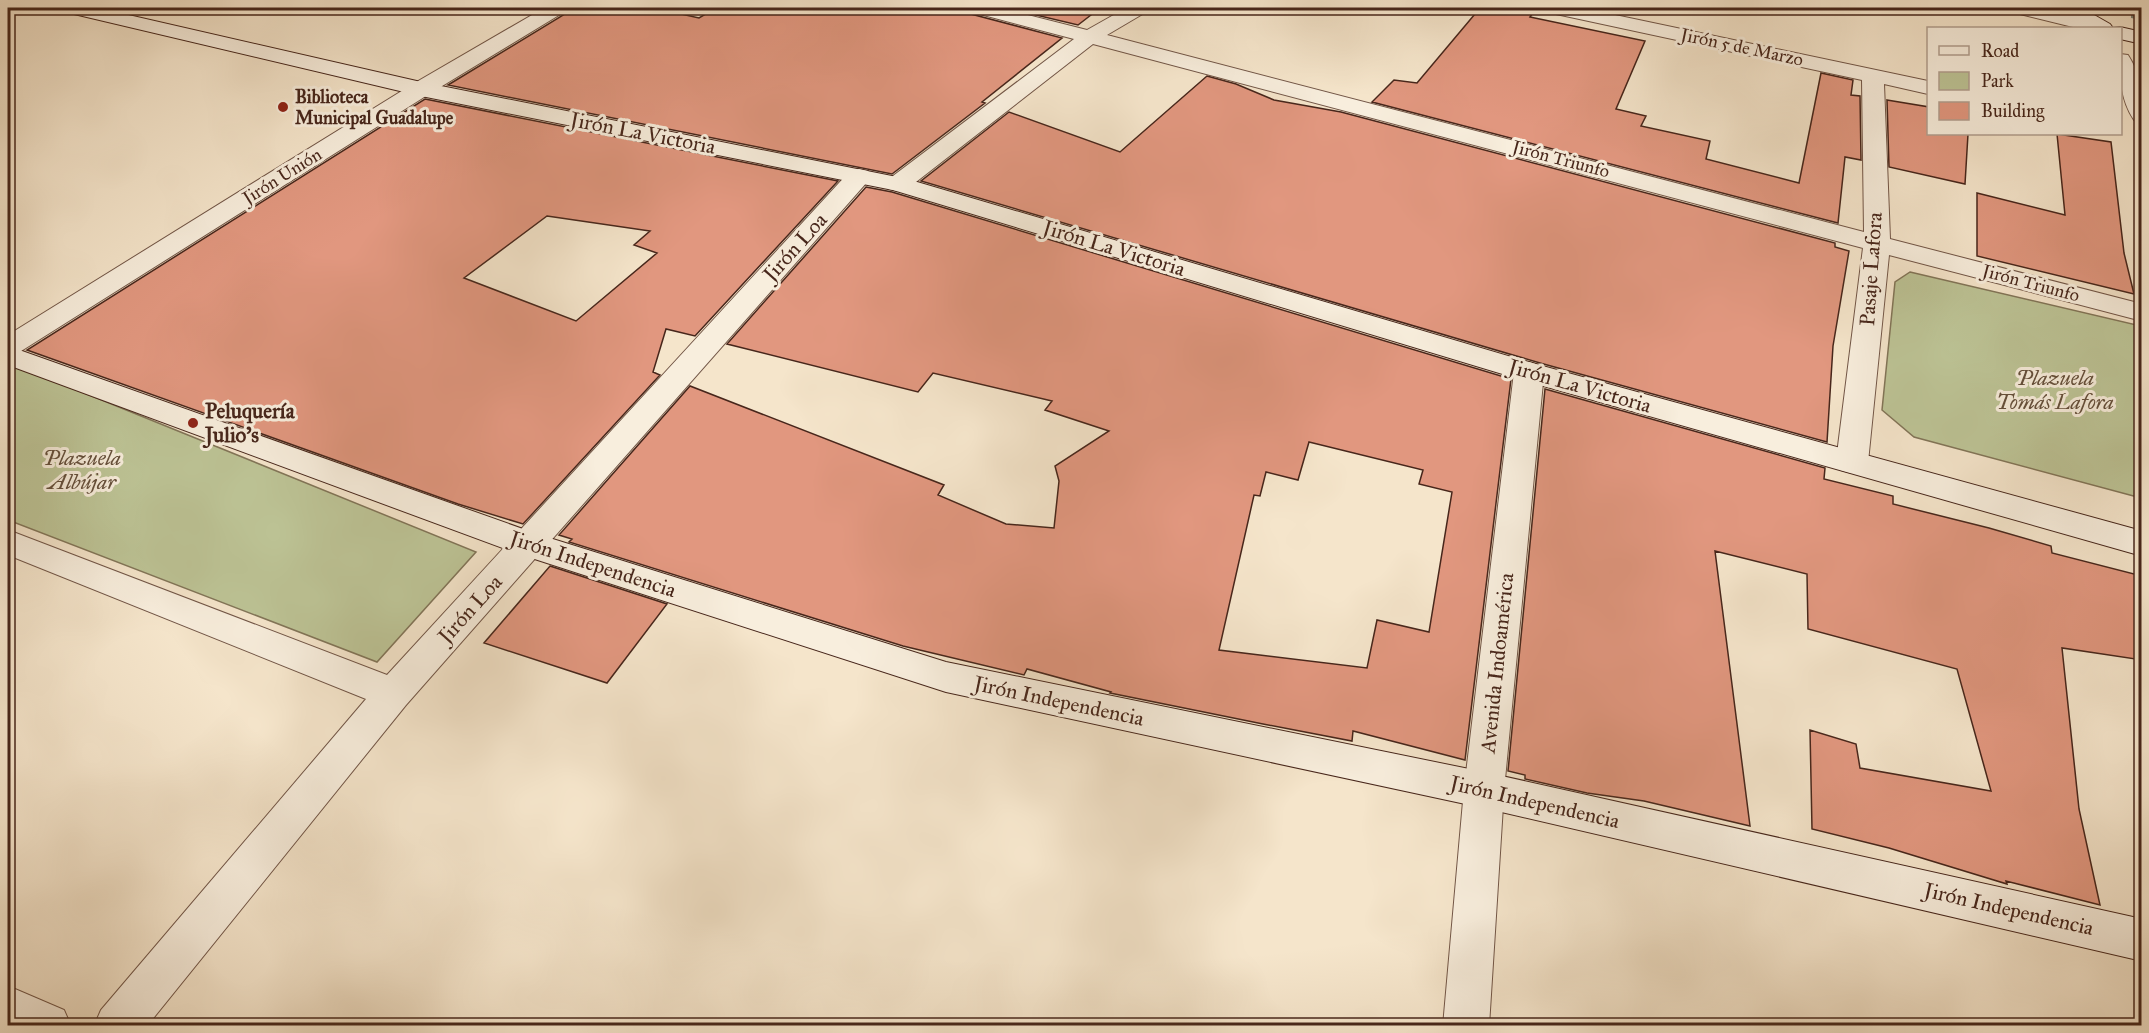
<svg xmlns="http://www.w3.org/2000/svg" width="2149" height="1033" viewBox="0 0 2149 1033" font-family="'IM FELL Great Primer',serif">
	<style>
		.green { fill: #bdc496; stroke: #827558; stroke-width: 1.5 }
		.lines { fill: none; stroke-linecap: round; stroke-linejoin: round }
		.stream { fill: #7a8279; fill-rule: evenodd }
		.building { fill: #e1977f; stroke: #47261b; stroke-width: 1.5; fill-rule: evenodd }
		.street-casing { stroke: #725647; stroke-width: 2 }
		.secondary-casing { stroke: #47261b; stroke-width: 2 }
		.street { fill: #f8eedd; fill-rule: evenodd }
		.secondary { fill: #f8eedd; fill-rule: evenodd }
		.poi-dot { fill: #8f2418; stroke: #f8eedd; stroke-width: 2 }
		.labels { text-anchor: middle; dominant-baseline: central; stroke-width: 6; stroke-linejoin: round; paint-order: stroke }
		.far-street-label { font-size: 18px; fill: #47261b; stroke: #f8eedd }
		.far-poi-label { font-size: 18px; font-weight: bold; fill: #47261b; stroke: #f8eedd; text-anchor: start }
		.street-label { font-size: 21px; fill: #47261b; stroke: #f8eedd }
		.park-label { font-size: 21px; font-style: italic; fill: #644e3a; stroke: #f8eedd }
		.poi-label { font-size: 21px; font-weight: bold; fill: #47261b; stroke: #f8eedd; text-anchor: start }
	</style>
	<rect width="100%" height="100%" fill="#f5e5cb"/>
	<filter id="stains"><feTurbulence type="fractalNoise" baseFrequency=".00333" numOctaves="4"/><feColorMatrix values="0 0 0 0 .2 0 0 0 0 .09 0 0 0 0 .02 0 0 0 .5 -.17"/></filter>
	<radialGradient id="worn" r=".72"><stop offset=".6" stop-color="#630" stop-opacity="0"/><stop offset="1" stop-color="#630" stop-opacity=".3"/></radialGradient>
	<path class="green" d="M 1910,272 L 2141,326 L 2141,498 L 1914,437 L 1882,410 L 1895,282 Z
		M 8,362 L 476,552 L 377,662 L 8,520 Z"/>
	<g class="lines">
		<path class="stream" d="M 2131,14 L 2142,14 L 2142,20 L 2131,18 Z"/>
	</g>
	<path class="building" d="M 571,8 L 654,8 L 699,18 L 716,8 L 967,8 L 971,14 L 1062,38 L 982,102 L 985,103 L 892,174 L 448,85 L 565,14 Z
		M 1007,8 L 1100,8 L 1078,25 Z
		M 1480,8 L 1536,8 L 1530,17 L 1645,41 L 1616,109 L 1646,116 L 1641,126 L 1710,141 L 1706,159 L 1799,183 L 1821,73 L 1853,80 L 1851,95 L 1860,96 L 1861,160 L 1845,157 L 1838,223 L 1372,102 L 1394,80 L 1417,83 Z
		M 1207,76 L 1236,84 L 1274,100 L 1341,112 L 1835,243 L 1835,247 L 1849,251 L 1833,346 L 1827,442 L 1540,363 L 921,181 L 1009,112 L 1120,152 Z
		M 425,99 L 838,181 L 695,336 L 666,329 L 653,372 L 660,375 L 523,524 L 458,504 L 27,350 ZM 547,216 L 650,231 L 634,245 L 657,253 L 576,321 L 464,278 Z
		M 1887,100 L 1929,107 L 1929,134 L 1968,134 L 1965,184 L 1889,167 Z
		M 2057,134 L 2111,142 L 2124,253 L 2134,294 L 1977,256 L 1977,193 L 2065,215 Z
		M 866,187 L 892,192 L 1511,379 L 1465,760 L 1353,731 L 1352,741 L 1263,724 L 1110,693 L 1111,692 L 1027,669 L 1024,675 L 903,646 L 569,542 L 572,539 L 559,535 L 690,386 L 944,485 L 938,495 L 1006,524 L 1054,528 L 1059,481 L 1055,466 L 1109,431 L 1045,410 L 1052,401 L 933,373 L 918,392 L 727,344 ZM 1309,442 L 1423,470 L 1419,484 L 1452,492 L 1429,632 L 1377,620 L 1367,668 L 1219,650 L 1254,495 L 1260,496 L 1266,472 L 1298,480 Z
		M 1545,389 L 1825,468 L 1824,479 L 1893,496 L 1893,504 L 1989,528 L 2051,546 L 2052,553 L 2142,576 L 2142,660 L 2062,648 L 2079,809 L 2100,905 L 2006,881 L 2007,884 L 1889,848 L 1812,829 L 1810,730 L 1856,744 L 1860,768 L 1991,791 L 1957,669 L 1808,629 L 1807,574 L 1715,551 L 1750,826 L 1644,801 L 1587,793 L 1525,779 L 1525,775 L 1508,771 Z
		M 550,566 L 667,604 L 607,683 L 484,643 Z"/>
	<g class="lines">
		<g class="street-casing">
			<path id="street" d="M 544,8 L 567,8 L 564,12 L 429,94 L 18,353 L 8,356 L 8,335 L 413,84 Z
				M 969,8 L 1000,8 L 1087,30 L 1126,8 L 1149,8 L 1146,12 L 1107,35 L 1864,232 L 1862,80 L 1556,14 L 1549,12 L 1546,8 L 1582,8 L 1928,81 L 1928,94 L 1884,84 L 1890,239 L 2142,304 L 2142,321 L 1889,255 L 1868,462 L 1863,470 L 1852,473 L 1841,470 L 1836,462 L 1863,248 L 1093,44 L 907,189 L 898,191 L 889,189 L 886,184 L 889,179 L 1074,39 L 972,12 Z
				M 2009,8 L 2041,8 L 2107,24 L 2110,28 L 2077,28 L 2012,12 Z
				M 2120,54 L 2128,55 C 2142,76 2142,98 2142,122 L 2134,120 C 2120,99 2120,77 2120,54 Z
				M 859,169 L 868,171 L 871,176 L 868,181 L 406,705 L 147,1026 L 94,1026 L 101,1010 L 366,699 L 8,555 L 8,530 L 387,675 L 850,171 Z
				M 1529,362 L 1539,365 L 1544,372 L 1504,790 L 1489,1026 L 1443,1026 L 1464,790 L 1514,372 L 1519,365 Z
				M 8,986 L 64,1010 L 71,1026 L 8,1026 Z"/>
		</g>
		<g class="secondary-casing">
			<path id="secondary" d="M 64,8 L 98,8 L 421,82 L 907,179 L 1539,365 L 2142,531 L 2142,556 L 1519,379 L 893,190 L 421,96 L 74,14 L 67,12 Z
				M 2059,8 L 2082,8 L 2110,24 L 2113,28 L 2089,28 L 2062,12 Z
				M 2120,27 L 2142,32 L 2142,44 L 2120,39 L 2120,28 L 2113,28 Z
				M 8,346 L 540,535 L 946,662 L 1484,772 L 2142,919 L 2142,961 L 1484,808 L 946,692 L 516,553 L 8,365 Z"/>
		</g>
		<use href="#street" class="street"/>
		<use href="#secondary" class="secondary"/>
	</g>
	<g class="poi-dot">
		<circle cx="283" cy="107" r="6"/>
		<circle cx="193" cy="423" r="6"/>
	</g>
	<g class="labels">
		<g class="far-street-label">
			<text transform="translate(1742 47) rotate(12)">Jirón 5 de Marzo</text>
			<text transform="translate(1561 159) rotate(15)">Jirón Triunfo</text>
			<text transform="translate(282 176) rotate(-32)">Jirón Unión</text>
			<text transform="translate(2031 283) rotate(15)">Jirón Triunfo</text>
		</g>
		<g class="far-poi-label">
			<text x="295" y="97">Biblioteca<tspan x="295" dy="21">Municipal Guadalupe</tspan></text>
		</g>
		<g class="street-label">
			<text transform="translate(643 133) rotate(11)">Jirón La Victoria</text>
			<text transform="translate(795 247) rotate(-48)">Jirón Loa</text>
			<text transform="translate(1114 248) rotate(17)">Jirón La Victoria</text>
			<text transform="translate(1871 269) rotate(-86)">Pasaje Lafora</text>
			<text transform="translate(1580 386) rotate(16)">Jirón La Victoria</text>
			<text transform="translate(593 564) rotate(18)">Jirón Independencia</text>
			<text transform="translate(470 609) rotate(-48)">Jirón Loa</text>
			<text transform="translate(1497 663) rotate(-84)">Avenida Indoamérica</text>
			<text transform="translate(1059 701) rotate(12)">Jirón Independencia</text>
			<text transform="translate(1535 802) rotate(13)">Jirón Independencia</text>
			<text transform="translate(2009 909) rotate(13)">Jirón Independencia</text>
		</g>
		<g class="park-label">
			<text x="2055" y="378">Plazuela<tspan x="2055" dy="24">Tomás Lafora</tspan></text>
			<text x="82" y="458">Plazuela<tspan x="82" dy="24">Albújar</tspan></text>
		</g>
		<g class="poi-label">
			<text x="205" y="411">Peluquería<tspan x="205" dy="24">Julio's</tspan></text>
		</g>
	</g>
	<rect width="2149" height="1033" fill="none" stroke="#f5e5cb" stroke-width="30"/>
	<rect x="9" y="9" width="2131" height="1015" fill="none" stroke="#47261b" stroke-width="3"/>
	<rect x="15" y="15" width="2119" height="1003" fill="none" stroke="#47261b" stroke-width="1.5"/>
	<rect x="1927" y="27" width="195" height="108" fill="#f8eedd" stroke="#b19e8f" stroke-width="1.5"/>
	<rect x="1939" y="46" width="30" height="9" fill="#f8eedd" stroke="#b19e8f" stroke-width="1.5"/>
	<text x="1981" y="57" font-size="18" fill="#47261b">Road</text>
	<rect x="1939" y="72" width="30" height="18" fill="#bdc496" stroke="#b19e8f" stroke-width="1.5"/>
	<text x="1981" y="87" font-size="18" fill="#47261b">Park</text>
	<rect x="1939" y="102" width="30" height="18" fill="#e1977f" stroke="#b19e8f" stroke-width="1.5"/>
	<text x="1981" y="117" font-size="18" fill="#47261b">Building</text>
	<rect width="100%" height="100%" filter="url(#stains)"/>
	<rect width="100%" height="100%" fill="url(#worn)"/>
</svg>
